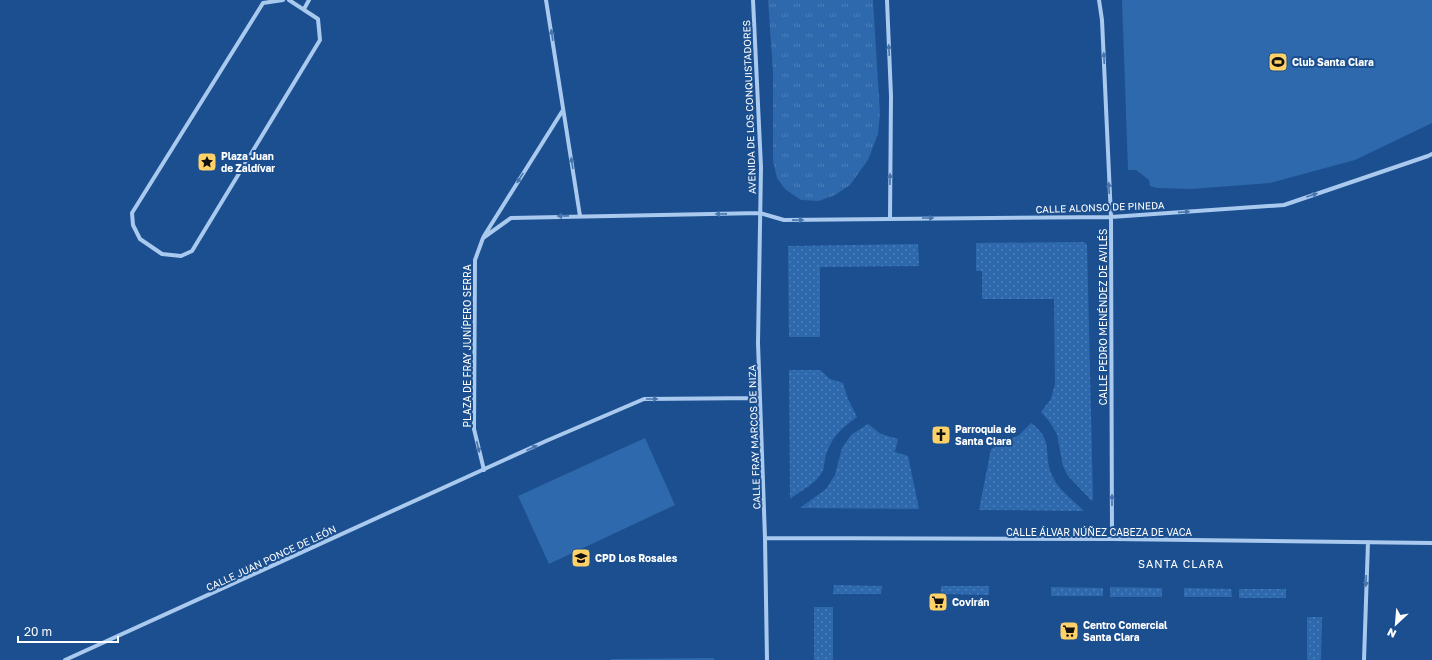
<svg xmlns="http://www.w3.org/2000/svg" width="1432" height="660" viewBox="0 0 1432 660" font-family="'Golos Text',sans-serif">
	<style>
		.grass { fill: url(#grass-tufts) }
		.park { fill: #2e69ad }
		.garden { fill: url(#garden-dots) }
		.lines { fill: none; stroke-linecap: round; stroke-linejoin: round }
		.street { stroke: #a9c9ee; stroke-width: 4 }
		.oneway { fill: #4674ac }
		.labels { text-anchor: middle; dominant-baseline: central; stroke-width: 4; stroke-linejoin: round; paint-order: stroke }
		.poi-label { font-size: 10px; font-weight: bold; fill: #fff; stroke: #1b4f8f; text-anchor: start }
		.street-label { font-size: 10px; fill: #fff; stroke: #1b4f8f }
		.neighbourhood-label { font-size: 11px; letter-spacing: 1px; fill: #fff; stroke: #1b4f8f }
	</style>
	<defs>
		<pattern id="grass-tufts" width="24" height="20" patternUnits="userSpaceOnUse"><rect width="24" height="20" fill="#2e69ad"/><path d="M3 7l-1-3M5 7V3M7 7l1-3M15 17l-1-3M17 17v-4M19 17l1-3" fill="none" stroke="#4d80b9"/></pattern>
		<pattern id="garden-dots" width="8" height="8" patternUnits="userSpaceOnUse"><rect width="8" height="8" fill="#2e69ad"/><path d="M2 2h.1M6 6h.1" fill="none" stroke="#4d80b9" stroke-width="1.8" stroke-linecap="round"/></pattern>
	</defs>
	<rect width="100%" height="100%" fill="#1b4f8f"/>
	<path class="grass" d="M 768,0 L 873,0 L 880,114 L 878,134 L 868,160 L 850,185 L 835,195 L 819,201 L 801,200 L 792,194 L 785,189 L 777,178 L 773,161 L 773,72 Z"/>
	<path class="park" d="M 1122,0 L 1432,0 L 1432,123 L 1355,160 L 1270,183 L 1192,189 L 1157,188 L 1150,186 L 1149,180 L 1136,170 L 1128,170 Z
		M 645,438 L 675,505 L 549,564 L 518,496 Z
		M 714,658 L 714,660 L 611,660 L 611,659 Z"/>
	<path class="garden" d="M 1084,242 L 1087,245 L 1093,499 L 1092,501 L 1068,476 L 1063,466 L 1057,434 L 1049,421 L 1041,412 L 1051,399 L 1055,384 L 1054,299 L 982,299 L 982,271 L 976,271 L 976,243 Z
		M 918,244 L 919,266 L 820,267 L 820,337 L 789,337 L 788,246 Z
		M 789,370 L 820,370 L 830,379 L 843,383 L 848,399 L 857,417 C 841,429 833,435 826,455 C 824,460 825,465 823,470 C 818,483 800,491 790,499 Z
		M 1031,423 C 1054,440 1043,451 1051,473 C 1057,489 1072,499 1084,511 L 979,510 L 991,449 L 1019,435 Z
		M 868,424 L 881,434 L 898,439 L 895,452 L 908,456 L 919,509 L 800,508 L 826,489 L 835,475 L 842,448 L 851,435 Z
		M 834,585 L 882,586 L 881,594 L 833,594 Z
		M 941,586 L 989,586 L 989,595 L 941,594 Z
		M 1051,587 L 1103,588 L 1103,596 L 1051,596 Z
		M 1110,587 L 1162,588 L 1162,597 L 1110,597 Z
		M 1184,588 L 1231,589 L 1232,597 L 1184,597 Z
		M 1239,589 L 1286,589 L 1286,598 L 1239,598 Z
		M 814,607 L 833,607 L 833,660 L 814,660 Z
		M 1307,617 L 1322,617 L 1321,660 L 1307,660 Z"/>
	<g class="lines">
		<path class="street" d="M 283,0 L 263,3 L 132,213 L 133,225 L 140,239 L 162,254 L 181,256 L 192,251 L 320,40 L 318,19 L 289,0
			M 546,0 L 580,216
			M 753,0 L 761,167 L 758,343 L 765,538 L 767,660
			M 887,0 L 891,96 L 890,218
			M 1099,0 L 1102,20 L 1111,217 L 1112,539
			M 304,9 L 309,0
			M 484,236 L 563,110
			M 484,470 L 474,429 L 475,260 L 483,238 L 511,218 L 760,213 L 784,220 L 1111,217 L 1284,205 L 1428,156 L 1432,154
			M 765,538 L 1112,539 L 1432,543
			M 65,660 L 546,441 L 644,399 L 760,398
			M 1364,660 L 1368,542"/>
	</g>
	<defs><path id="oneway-solid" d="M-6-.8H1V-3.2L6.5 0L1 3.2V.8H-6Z"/></defs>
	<g class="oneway">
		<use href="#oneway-solid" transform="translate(552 35) rotate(-99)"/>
		<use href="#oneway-solid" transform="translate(889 50) rotate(-93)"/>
		<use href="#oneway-solid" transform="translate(1104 58) rotate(-93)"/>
		<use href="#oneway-solid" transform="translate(572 163) rotate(-99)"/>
		<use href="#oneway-solid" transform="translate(520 178) rotate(122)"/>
		<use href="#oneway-solid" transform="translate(890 179) rotate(-89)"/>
		<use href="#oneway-solid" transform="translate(1109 188) rotate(-93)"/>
		<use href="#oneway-solid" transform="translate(1312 195) rotate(-19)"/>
		<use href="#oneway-solid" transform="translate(1184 212) rotate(-4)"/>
		<use href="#oneway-solid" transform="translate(721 214) rotate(179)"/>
		<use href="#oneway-solid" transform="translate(563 216) rotate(179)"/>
		<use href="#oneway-solid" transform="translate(928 218)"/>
		<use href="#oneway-solid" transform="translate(798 220) rotate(-1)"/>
		<use href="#oneway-solid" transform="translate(652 399)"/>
		<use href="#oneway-solid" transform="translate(478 447) rotate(77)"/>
		<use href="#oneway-solid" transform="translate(532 448) rotate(-24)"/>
		<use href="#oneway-solid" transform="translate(1112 500) rotate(-90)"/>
		<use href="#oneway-solid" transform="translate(1366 581) rotate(92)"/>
	</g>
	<defs>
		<g id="stadium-square" transform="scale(1)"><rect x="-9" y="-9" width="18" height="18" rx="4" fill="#ffd166" stroke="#1b4f8f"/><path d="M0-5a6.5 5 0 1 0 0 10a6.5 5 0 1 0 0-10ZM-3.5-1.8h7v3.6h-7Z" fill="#111"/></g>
		<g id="sight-square" transform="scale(1)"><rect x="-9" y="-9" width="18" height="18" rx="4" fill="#ffd166" stroke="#1b4f8f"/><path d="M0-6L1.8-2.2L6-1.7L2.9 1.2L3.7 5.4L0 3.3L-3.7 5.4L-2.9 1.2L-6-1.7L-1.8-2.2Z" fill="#111"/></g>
		<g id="church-square" transform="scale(1)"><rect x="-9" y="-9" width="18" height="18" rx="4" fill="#ffd166" stroke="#1b4f8f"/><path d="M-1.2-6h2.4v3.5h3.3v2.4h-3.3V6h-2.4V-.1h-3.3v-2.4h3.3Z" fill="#111"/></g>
		<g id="school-square" transform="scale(1)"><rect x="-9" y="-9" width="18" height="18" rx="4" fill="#ffd166" stroke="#1b4f8f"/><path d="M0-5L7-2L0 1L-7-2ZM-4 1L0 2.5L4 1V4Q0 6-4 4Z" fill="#111"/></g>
		<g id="supermarket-square" transform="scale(1)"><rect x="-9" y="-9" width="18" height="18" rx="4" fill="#ffd166" stroke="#1b4f8f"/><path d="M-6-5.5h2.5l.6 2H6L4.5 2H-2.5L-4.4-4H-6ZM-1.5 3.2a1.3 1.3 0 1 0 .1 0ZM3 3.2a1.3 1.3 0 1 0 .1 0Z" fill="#111"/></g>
	</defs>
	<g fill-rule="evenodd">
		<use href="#stadium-square" x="1278" y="62"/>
		<use href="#sight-square" x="207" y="162"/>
		<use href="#church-square" x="941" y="435"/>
		<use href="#school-square" x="581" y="558"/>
		<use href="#supermarket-square" x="938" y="602"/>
		<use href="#supermarket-square" x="1069" y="631"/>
	</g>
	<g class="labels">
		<g class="poi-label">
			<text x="1292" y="62">Club Santa Clara</text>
			<text x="221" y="156">Plaza Juan<tspan x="221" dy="12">de Zaldívar</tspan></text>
			<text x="955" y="429">Parroquia de<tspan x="955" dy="12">Santa Clara</tspan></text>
			<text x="595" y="558">CPD Los Rosales</text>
			<text x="952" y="602">Covirán</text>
			<text x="1083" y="625">Centro Comercial<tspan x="1083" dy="12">Santa Clara</tspan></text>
		</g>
		<g class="street-label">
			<text transform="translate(749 107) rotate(-92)">AVENIDA DE LOS CONQUISTADORES</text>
			<text transform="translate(1100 207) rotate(-2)">CALLE ALONSO DE PINEDA</text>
			<text transform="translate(1103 317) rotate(-90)">CALLE PEDRO MENÉNDEZ DE AVILÉS</text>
			<text transform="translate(467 346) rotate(-90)">PLAZA DE FRAY JUNÍPERO SERRA</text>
			<text transform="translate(754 437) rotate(-92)">CALLE FRAY MARCOS DE NIZA</text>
			<text x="1099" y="532">CALLE ÁLVAR NÚÑEZ CABEZA DE VACA</text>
			<text transform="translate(271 558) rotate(-25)">CALLE JUAN PONCE DE LEÓN</text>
		</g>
		<g class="neighbourhood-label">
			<text x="1181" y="563">SANTA CLARA</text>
		</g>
	</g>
	<g transform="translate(1396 624) rotate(206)" stroke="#1b4f8f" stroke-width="3" paint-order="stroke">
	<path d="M0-3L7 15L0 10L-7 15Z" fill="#ffffff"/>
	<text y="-6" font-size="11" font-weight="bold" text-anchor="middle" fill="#ffffff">N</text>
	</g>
	<path d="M18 636v6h100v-6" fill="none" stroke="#ffffff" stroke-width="2"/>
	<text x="24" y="636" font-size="12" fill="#ffffff" stroke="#1b4f8f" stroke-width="3" paint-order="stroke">20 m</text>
</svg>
